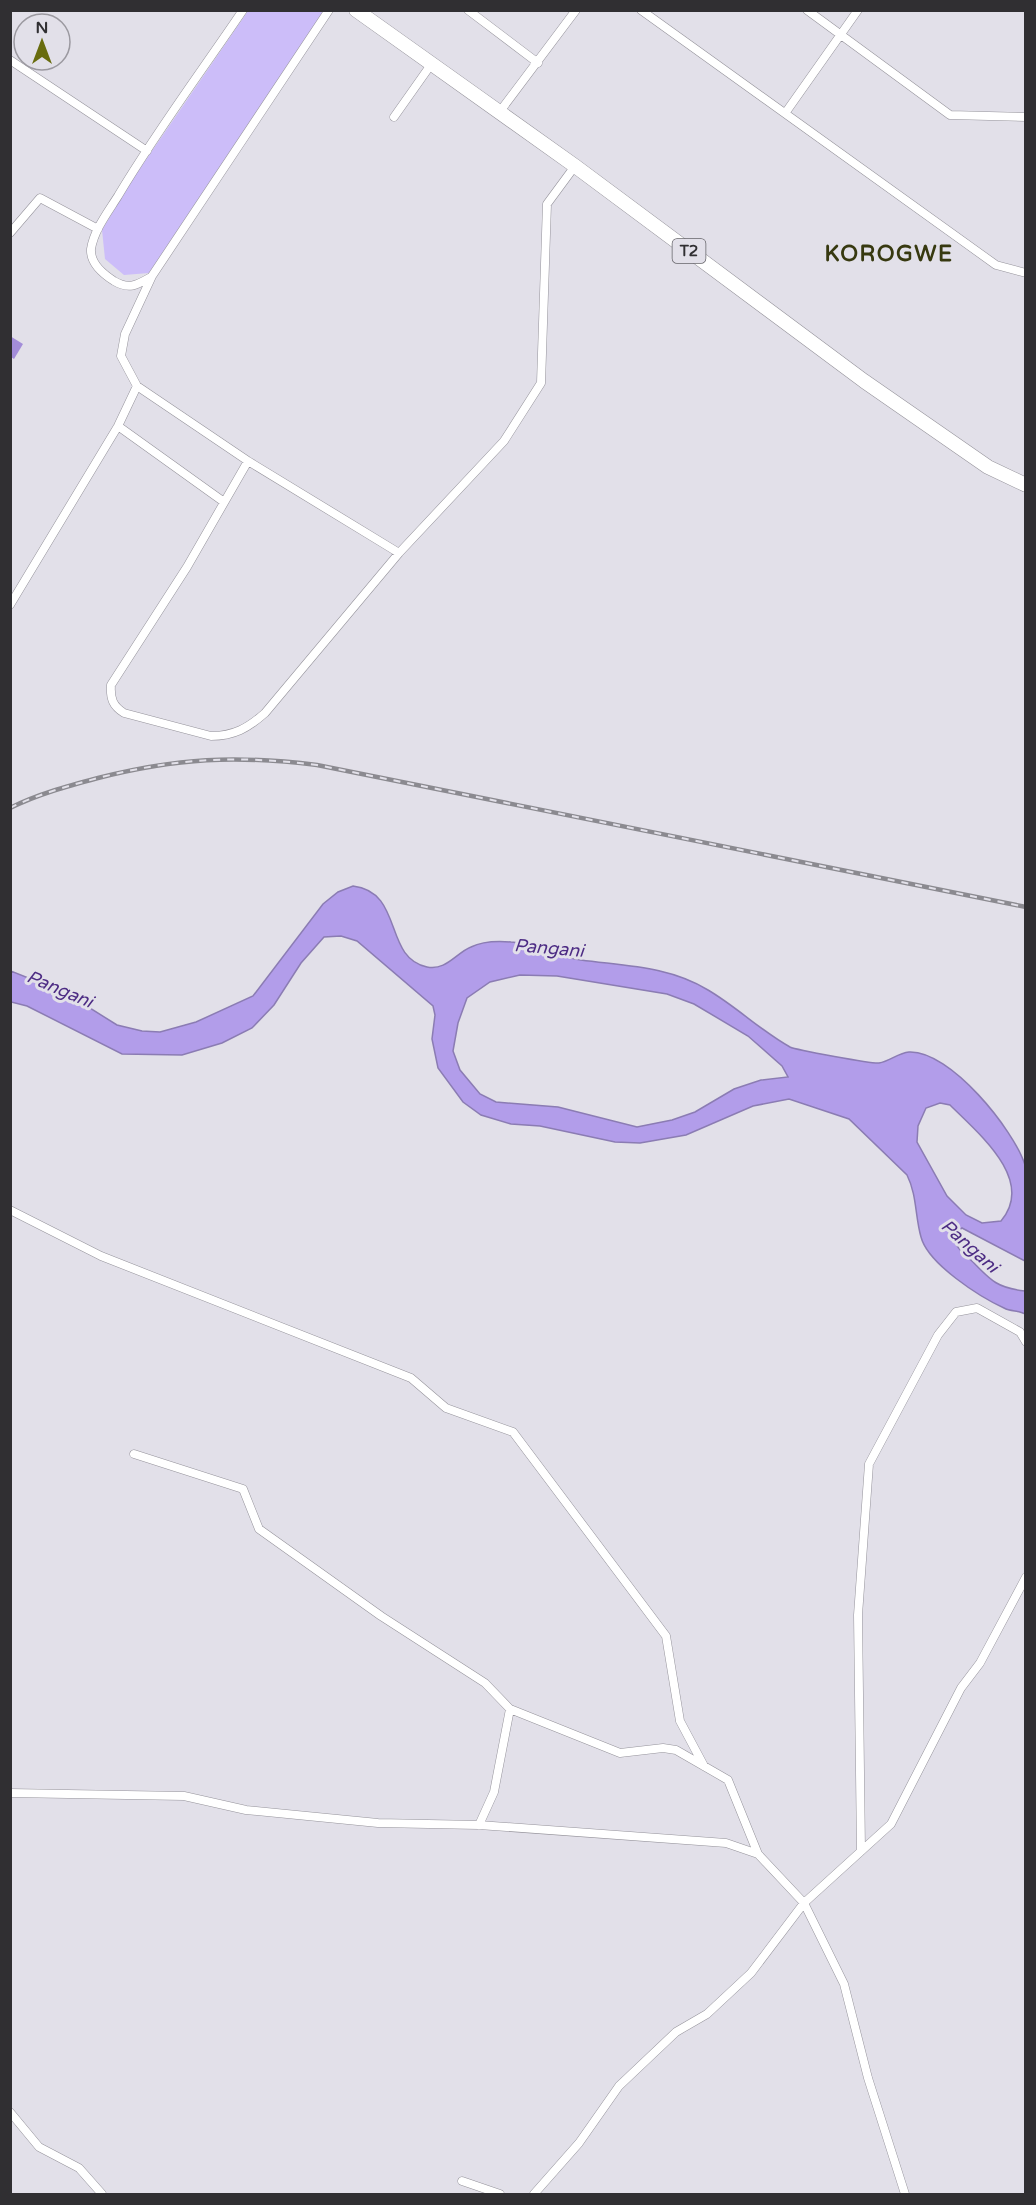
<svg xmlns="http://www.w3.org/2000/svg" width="1036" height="2205" viewBox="0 0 1036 2205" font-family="'Varela Round',sans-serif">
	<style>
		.green { fill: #ccbdf9 }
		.forest { fill: #a38dd9 }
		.water { fill: #b29dea; stroke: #8b7cb3; stroke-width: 1.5; fill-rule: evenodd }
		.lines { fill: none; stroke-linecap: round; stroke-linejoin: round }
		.street-casing { stroke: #95939b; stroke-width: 9 }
		.highway-casing { stroke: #95939b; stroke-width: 15 }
		.street { stroke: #fff; stroke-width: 8 }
		.highway { stroke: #fff; stroke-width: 14 }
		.rail-casing { stroke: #8b8a90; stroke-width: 4.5 }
		.rail { stroke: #e2e0e9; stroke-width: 2; stroke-dasharray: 7; stroke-linecap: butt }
		.labels { text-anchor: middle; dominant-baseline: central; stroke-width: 6; stroke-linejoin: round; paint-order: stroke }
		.shield { fill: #e2e0e9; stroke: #656469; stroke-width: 1.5 }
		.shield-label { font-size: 15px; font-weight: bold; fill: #302f32 }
		.water-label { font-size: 18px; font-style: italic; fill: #4d2c84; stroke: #e2e0e9 }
		.district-label { font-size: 22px; font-weight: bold; letter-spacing: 1.5px; fill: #373910; stroke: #e2e0e9 }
	</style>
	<rect width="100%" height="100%" fill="#e2e0e9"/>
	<path class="green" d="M 248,11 L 324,11 L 149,273 L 124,275 L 105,259 L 102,230 L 132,180 Z"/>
	<path class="forest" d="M 10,336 L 23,344 L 14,359 L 11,357 Z"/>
	<path class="water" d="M 353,886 C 404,892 383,958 427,967 C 446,971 456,953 471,947 C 483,941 499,941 511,942 C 536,943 557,957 581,960 C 625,966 669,966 708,990 C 737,1007 761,1031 790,1047 C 796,1050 873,1064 879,1063 C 890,1061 898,1053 909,1052 C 950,1050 1014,1130 1025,1165 C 1030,1182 1026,1240 1025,1261 L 962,1228 L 953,1236 C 956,1249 964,1253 973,1262 C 991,1281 998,1288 1025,1291 L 1025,1314 C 1019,1310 1011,1312 1004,1308 C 980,1297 928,1264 921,1237 C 915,1216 917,1195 907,1175 L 849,1119 L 789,1099 L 753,1106 L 686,1135 L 640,1143 L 615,1142 L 540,1126 L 511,1124 L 481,1115 L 463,1102 L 438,1068 L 432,1039 L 435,1015 L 433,1006 L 357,941 L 341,936 L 324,937 L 301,963 L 274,1005 L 252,1028 L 222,1043 L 182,1055 L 122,1054 L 27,1006 L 11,1002 L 11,971 L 66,993 L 117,1025 L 142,1031 L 160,1032 L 196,1022 L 253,996 L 323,904 L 338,892 ZM 520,975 L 557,976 L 667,994 L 694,1004 L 748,1036 L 782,1066 L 788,1077 L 761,1080 L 734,1089 L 695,1112 L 672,1120 L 637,1127 L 558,1107 L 496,1102 L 480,1094 L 460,1070 L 453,1051 L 458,1023 L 467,998 L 490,982 ZM 940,1103 L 950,1105 C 978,1133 1036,1180 1001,1221 L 982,1223 L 966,1215 L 947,1196 L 917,1142 L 918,1126 L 926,1108 Z"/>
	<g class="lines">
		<g class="street-casing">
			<path id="street" d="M 329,10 L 152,276 L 125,334 L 121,356 L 137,386 L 248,461 L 399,553
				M 468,10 L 538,63
				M 641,10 L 996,265 L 1026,273
				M 807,10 L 950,115 L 1026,117
				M 10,60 L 147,151
				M 786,112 L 858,10
				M 498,114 L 576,10
				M 394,117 L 430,66
				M 10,233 L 40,198 L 98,229
				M 151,277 C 137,285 129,290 114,281 C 103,274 90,263 91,249 C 94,230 108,212 118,196 C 156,132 201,72 243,10
				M 118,426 L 224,502
				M 248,461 L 187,567 L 111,685 C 110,699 113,706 124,713 L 211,736 C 234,736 248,728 265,713 L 399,553 L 504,441 L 541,383 L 547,204 L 575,166
				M 10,605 L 118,426 L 137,386
				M 10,1210 L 101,1256 L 411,1378 L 446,1408 L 513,1432 L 666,1636 L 680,1721 L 704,1766
				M 134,1454 L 243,1489 L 259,1529 L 381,1616 L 485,1683 L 510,1709 L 620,1753 L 663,1748 L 676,1750 L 728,1780 L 758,1854
				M 10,1793 L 184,1796 L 246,1810 L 378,1823 L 479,1825 L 726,1843 L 758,1854 L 804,1903 L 844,1984 L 868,2078 L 905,2194
				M 479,1825 L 494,1792 L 510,1709
				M 861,1851 L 858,1615 L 869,1464 L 938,1335 L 956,1312 L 977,1308 L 1020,1332 L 1026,1342
				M 10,2112 L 39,2147 L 79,2168 L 102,2194
				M 462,2181 L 500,2194
				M 534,2194 L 579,2143 L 619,2086 L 676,2032 L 707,2014 L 751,1973 L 804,1903 L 891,1824 L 961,1688 L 980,1663 L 1026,1577"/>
		</g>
		<g class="highway-casing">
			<path id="highway" d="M 356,10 L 575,166 L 864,381 L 988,467 L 1026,485"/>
		</g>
		<use href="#street" class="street"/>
		<use href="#highway" class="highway"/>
		<g class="rail-casing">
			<path id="rail" d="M 10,808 C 38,794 68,786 98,778 C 177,758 235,755 317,765 L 1026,907"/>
		</g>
		<use href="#rail" class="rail"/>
	</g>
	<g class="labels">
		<rect class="shield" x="672.5" y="239" width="33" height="24" rx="4.5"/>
		<g class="shield-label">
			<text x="689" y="251">T2</text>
		</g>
		<g class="water-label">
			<text transform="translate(549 948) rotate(5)">Pangani</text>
			<text transform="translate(60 989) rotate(23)">Pangani</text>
			<text transform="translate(970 1246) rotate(42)">Pangani</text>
		</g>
		<g class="district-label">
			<text x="889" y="254">KOROGWE</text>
		</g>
	</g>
	<rect width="1036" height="2205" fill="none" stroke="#302f32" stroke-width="24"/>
	<g transform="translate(42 42)"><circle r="28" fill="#e2e0e9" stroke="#9b99a0" stroke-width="1.5"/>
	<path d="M0-4.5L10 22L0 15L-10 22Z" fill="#686c0e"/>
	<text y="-9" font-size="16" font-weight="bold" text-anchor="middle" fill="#302f32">N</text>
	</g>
</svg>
